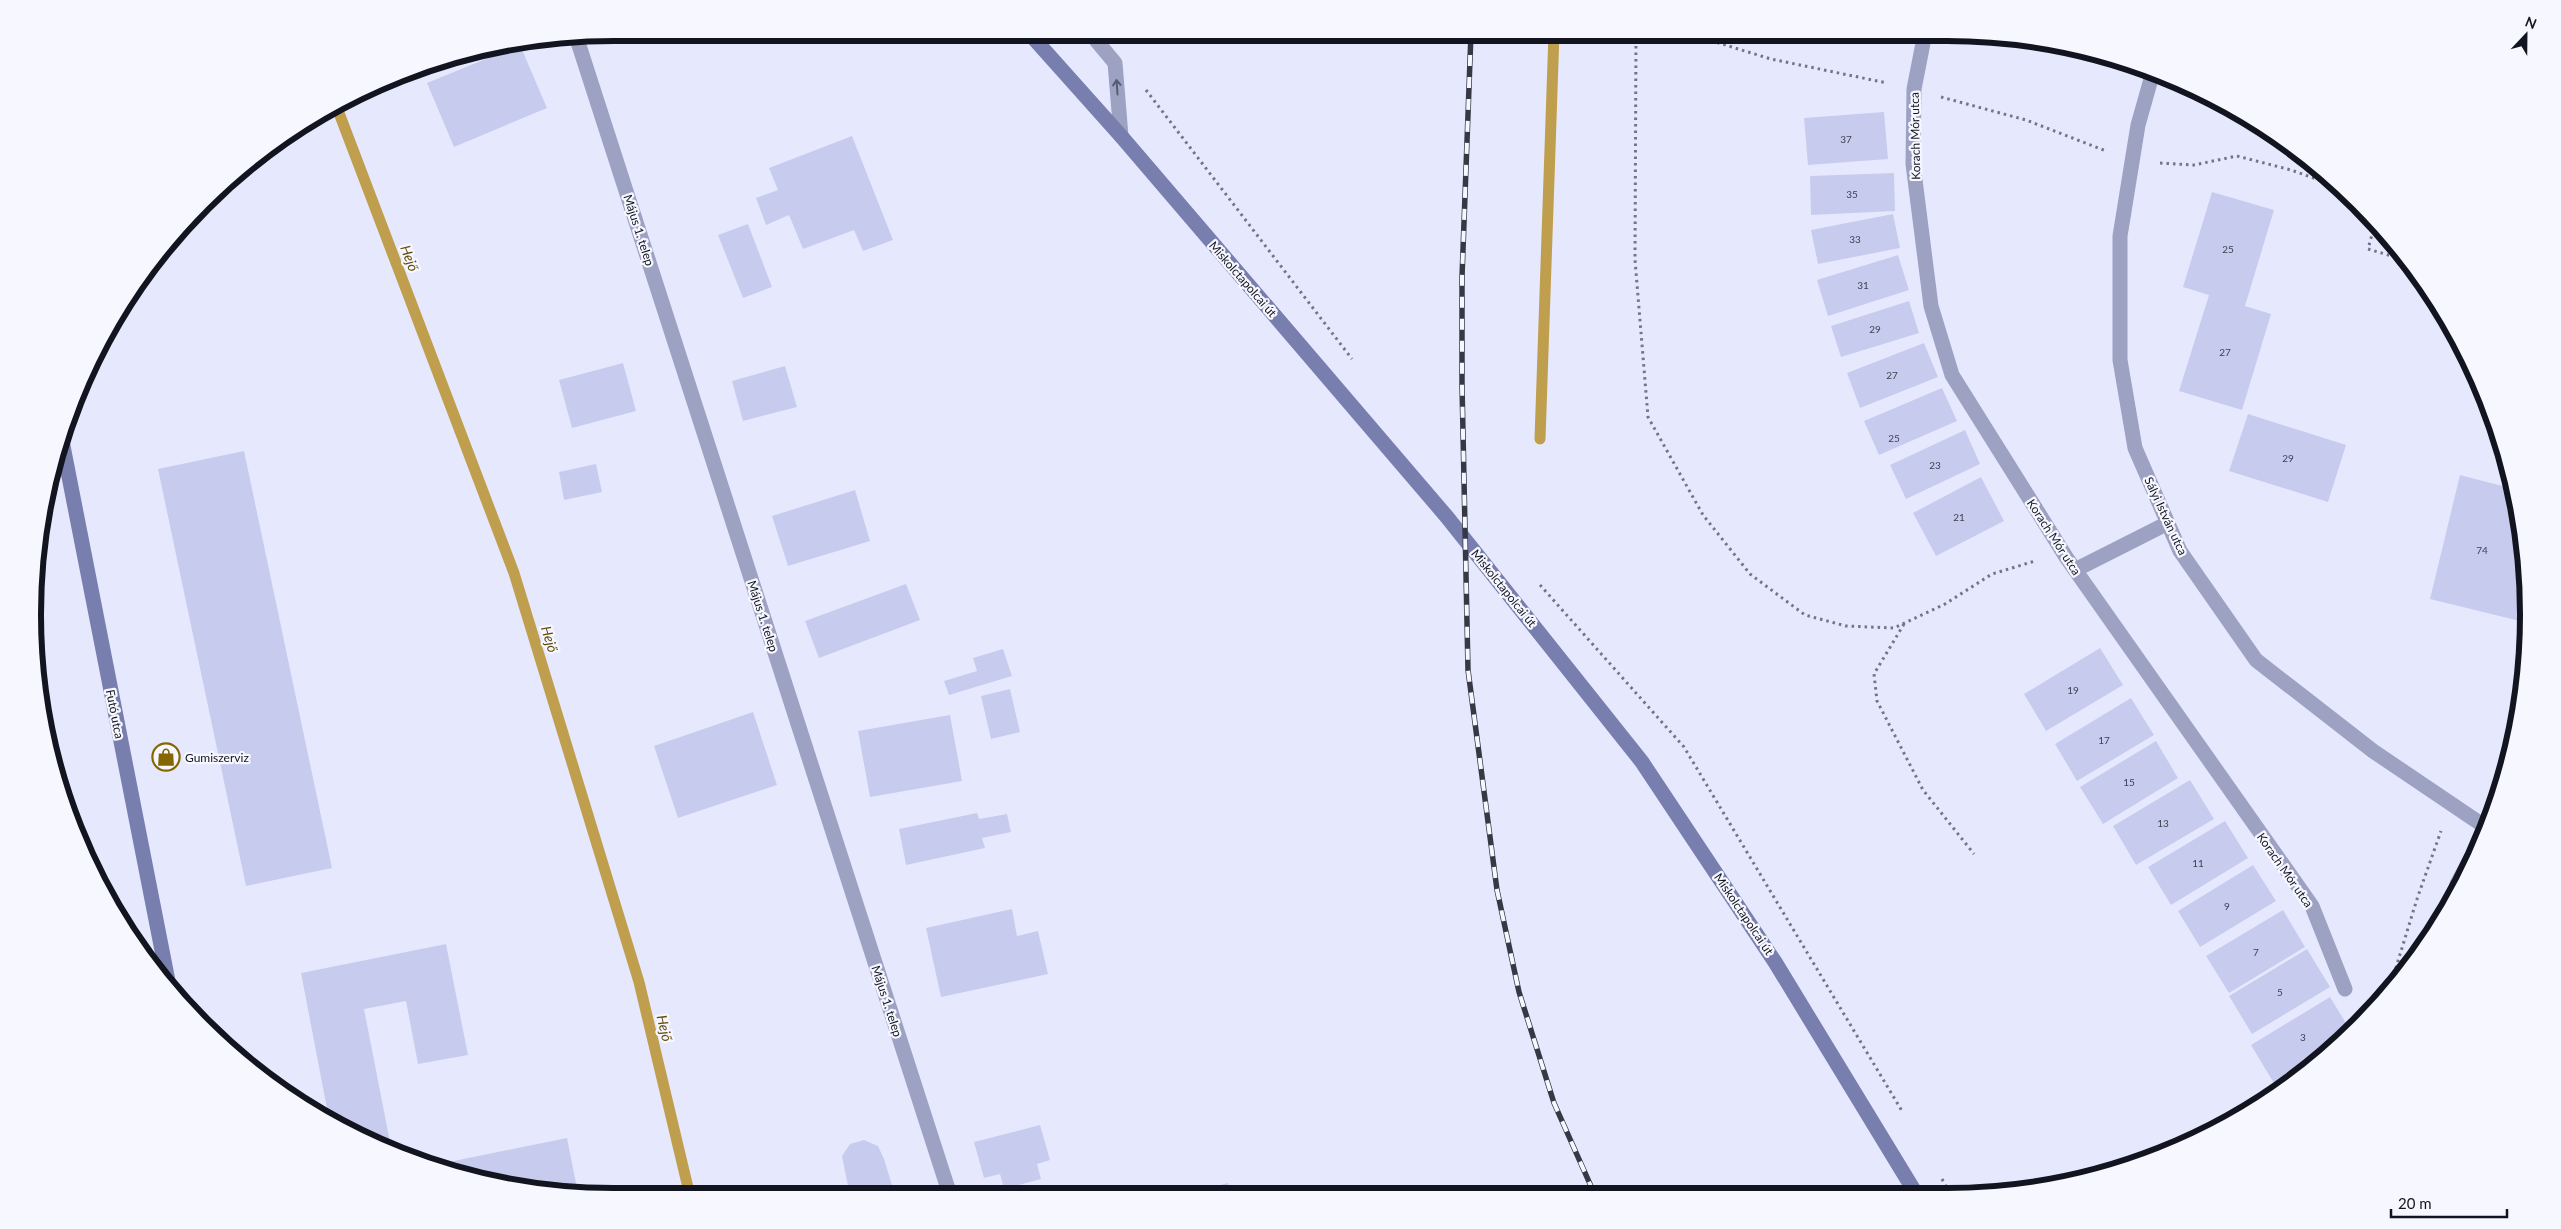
<svg xmlns="http://www.w3.org/2000/svg" width="2561" height="1229" viewBox="0 0 2561 1229" font-family="Lato,sans-serif">
	<style>
		.lines { fill: none; stroke-linecap: round; stroke-linejoin: round }
		.stream { stroke: #bf9e4d; stroke-width: 11 }
		.building { fill: #c7ccee }
		.path { stroke: #737585; stroke-width: 3; stroke-dasharray: 2.5 4; stroke-linecap: butt }
		.lane { stroke: #9da2c3; stroke-width: 15 }
		.street { stroke: #9da2c3; stroke-width: 15 }
		.secondary { stroke: #787fae; stroke-width: 15 }
		.rail-casing { stroke: #363945; stroke-width: 5.5 }
		.rail { stroke: #f6f7ff; stroke-width: 4; stroke-dasharray: 11; stroke-linecap: butt }
		.oneway { stroke: #585b71 }
		.labels { text-anchor: middle; dominant-baseline: central; stroke-width: 4.5; stroke-linejoin: round; paint-order: stroke }
		.number-label { font-size: 10px; fill: #3f4253 }
		.street-label { font-size: 12px; fill: #12141f; stroke: #f6f7ff }
		.poi-label { font-size: 12px; fill: #12141f; stroke: #f6f7ff; text-anchor: start }
		.water-label { font-size: 14px; font-style: italic; fill: #614a09; stroke: #f6f7ff }
		.rim { fill: none; stroke: #12141f; stroke-width: 6 }
	</style>
	<rect width="100%" height="100%" fill="#e6e9fe"/>
	<g class="lines">
		<path class="stream" d="M 336,105 L 514,573 L 639,982 L 690,1196
			M 1540,439 L 1554,33"/>
	</g>
	<path class="building" d="M 671,33 L 693,33 L 674,40 Z
		M 1856,33 L 1902,33 L 1897,44 Z
		M 520,45 L 547,108 L 454,147 L 427,83 Z
		M 1884,112 L 1888,159 L 1808,165 L 1804,118 Z
		M 852,136 L 893,240 L 863,251 L 854,230 L 803,249 L 789,215 L 766,225 L 756,198 L 778,190 L 769,168 Z
		M 1894,173 L 1895,211 L 1811,215 L 1810,176 Z
		M 2212,192 L 2274,210 L 2245,306 L 2271,314 L 2242,410 L 2179,391 L 2209,295 L 2183,287 Z
		M 1893,214 L 1900,248 L 1818,264 L 1811,230 Z
		M 748,224 L 772,287 L 743,298 L 718,235 Z
		M 1898,255 L 1909,290 L 1828,316 L 1817,280 Z
		M 1909,301 L 1919,333 L 1841,357 L 1831,326 Z
		M 1924,343 L 1938,377 L 1860,408 L 1847,373 Z
		M 623,363 L 636,411 L 572,428 L 559,380 Z
		M 785,366 L 797,407 L 743,421 L 732,381 Z
		M 1942,388 L 1957,421 L 1879,455 L 1864,421 Z
		M 2248,414 L 2346,445 L 2328,502 L 2229,471 Z
		M 1965,430 L 1980,464 L 1906,499 L 1890,465 Z
		M 244,451 L 332,868 L 246,886 L 158,469 Z
		M 596,464 L 602,492 L 564,500 L 559,472 Z
		M 2460,475 L 2514,489 L 2517,501 L 2528,623 L 2430,599 Z
		M 1981,477 L 2004,521 L 1936,556 L 1913,513 Z
		M 855,490 L 870,541 L 788,566 L 772,516 Z
		M 906,584 L 920,620 L 819,658 L 805,621 Z
		M 2100,648 L 2123,685 L 2046,731 L 2024,694 Z
		M 1003,649 L 1012,676 L 949,695 L 944,681 L 977,671 L 973,658 Z
		M 1010,689 L 1020,732 L 991,739 L 981,696 Z
		M 2131,698 L 2154,735 L 2077,781 L 2055,744 Z
		M 753,712 L 777,785 L 678,818 L 654,746 Z
		M 950,715 L 962,781 L 870,797 L 858,731 Z
		M 2156,741 L 2178,778 L 2103,824 L 2080,787 Z
		M 2190,780 L 2214,819 L 2136,865 L 2113,826 Z
		M 977,813 L 979,819 L 1007,814 L 1011,832 L 982,838 L 985,848 L 906,865 L 899,829 Z
		M 2225,821 L 2248,858 L 2171,905 L 2148,867 Z
		M 2253,865 L 2276,901 L 2200,947 L 2178,911 Z
		M 1012,909 L 1017,936 L 1038,931 L 1048,974 L 941,997 L 926,928 Z
		M 2283,910 L 2305,947 L 2229,993 L 2206,956 Z
		M 446,944 L 468,1055 L 418,1064 L 406,1001 L 364,1009 L 391,1147 L 384,1148 L 329,1119 L 301,973 Z
		M 2307,949 L 2330,987 L 2252,1034 L 2229,996 Z
		M 2330,997 L 2349,1028 L 2319,1058 L 2275,1085 L 2251,1045 Z
		M 2304,1072 L 2301,1076 L 2284,1086 L 2283,1085 Z
		M 1040,1125 L 1050,1160 L 1037,1164 L 1041,1179 L 1004,1189 L 1000,1174 L 984,1178 L 974,1142 Z
		M 567,1138 L 578,1193 L 501,1185 L 434,1165 Z
		M 864,1140 L 878,1146 L 884,1159 L 895,1195 L 850,1196 L 842,1156 L 850,1144 Z
		M 1228,1183 L 1231,1194 L 1186,1194 Z"/>
	<g class="lines">
		<path class="path" d="M 1636,33 L 1635,260 L 1648,417 L 1703,515 L 1750,574 L 1805,615 L 1846,626 L 1894,628 L 1945,604 L 1992,574 L 2035,561
			M 1686,33 L 1771,59 L 1887,83
			M 1146,90 L 1352,359
			M 1941,97 L 2026,120 L 2106,151
			M 2160,163 L 2194,165 L 2237,156 L 2291,170 L 2339,187
			M 2375,224 L 2368,249 L 2405,260
			M 1540,585 L 1684,747 L 1902,1111
			M 1904,624 L 1874,674 L 1877,701 L 1923,790 L 1974,854
			M 2390,987 L 2417,899 L 2441,831
			M 1942,1179 L 1949,1192"/>
		<path class="lane" d="M 1090,33 L 1115,63 L 1121,136"/>
		<path class="street" d="M 1925,33 L 1914,89 L 1913,164 L 1931,306 L 1952,375 L 2066,557 L 2312,906 L 2345,989
			M 576,36 L 950,1195
			M 2153,72 L 2138,125 L 2120,236 L 2120,360 L 2135,448 L 2180,551 L 2256,660 L 2373,751 L 2487,828
			M 2075,570 L 2168,523
			M 2457,884 L 2486,830"/>
		<path class="secondary" d="M 1029,33 L 1121,136 L 1447,517 L 1642,762 L 1775,962 L 1915,1192
			M 62,441 L 169,986"/>
		<g class="rail-casing">
			<path id="rail" d="M 1471,33 L 1462,277 L 1462,385 L 1468,670 L 1497,890 L 1519,992 L 1554,1103 L 1594,1193"/>
		</g>
		<use href="#rail" class="rail"/>
	</g>
	<defs><path id="oneway-shaft" d="M-6 0H5M1.5-3L5.5 0L1.5 3" fill="none" stroke-width="1.6" stroke-linecap="round" stroke-linejoin="round" transform="scale(1.25)"/></defs>
	<use class="oneway" href="#oneway-shaft" transform="translate(1117 87) rotate(-94)"/>
	<defs>
		<g id="shop-ring" transform="scale(1.4375)"><circle r="9.5" fill="#f6f7ff" stroke="#866600" stroke-width="1.5"/><path d="M-5-2.5h2.3a2.7 3.5 0 0 1 5.4 0H5L5.5 6h-11ZM-1.5-2.5h3a1.5 2.3 0 0 0-3 0Z" fill="#866600"/></g>
	</defs>
	<g fill-rule="evenodd">
		<use href="#shop-ring" x="166" y="757"/>
	</g>
	<g class="labels">
		<g class="number-label">
			<text x="1846" y="139">37</text>
			<text x="1852" y="194">35</text>
			<text x="1855" y="239">33</text>
			<text x="2228" y="249">25</text>
			<text x="1863" y="285">31</text>
			<text x="1875" y="329">29</text>
			<text x="2225" y="352">27</text>
			<text x="1892" y="375">27</text>
			<text x="1894" y="438">25</text>
			<text x="2288" y="458">29</text>
			<text x="1935" y="465">23</text>
			<text x="1959" y="517">21</text>
			<text x="2482" y="550">74</text>
			<text x="2073" y="690">19</text>
			<text x="2104" y="740">17</text>
			<text x="2129" y="782">15</text>
			<text x="2163" y="823">13</text>
			<text x="2198" y="863">11</text>
			<text x="2227" y="906">9</text>
			<text x="2256" y="952">7</text>
			<text x="2280" y="992">5</text>
			<text x="2303" y="1037">3</text>
		</g>
		<g class="street-label">
			<text transform="translate(1915 136) rotate(-91)">Korach Mór utca</text>
			<text transform="translate(639 230) rotate(72)">Május 1. telep</text>
			<text transform="translate(1243 279) rotate(49)">Miskolctapolcai út</text>
			<text transform="translate(2166 516) rotate(65)">Sályi István utca</text>
			<text transform="translate(2054 537) rotate(57)">Korach Mór utca</text>
			<text transform="translate(1504 588) rotate(51)">Miskolctapolcai út</text>
			<text transform="translate(763 616) rotate(72)">Május 1. telep</text>
			<text transform="translate(115 714) rotate(79)">Futó utca</text>
			<text transform="translate(2285 870) rotate(55)">Korach Mór utca</text>
			<text transform="translate(1744 914) rotate(56)">Miskolctapolcai út</text>
			<text transform="translate(887 1001) rotate(72)">Május 1. telep</text>
		</g>
		<g class="poi-label">
			<text x="185" y="757">Gumiszerviz</text>
		</g>
		<g class="water-label">
			<text transform="translate(410 258) rotate(69)">Hejő</text>
			<text transform="translate(550 639) rotate(73)">Hejő</text>
			<text transform="translate(665 1028) rotate(77)">Hejő</text>
		</g>
	</g>
	<path d="M0 0H2561V1229H0ZM614 41H1947A573 573 0 0 1 2520 614V615A573 573 0 0 1 1947 1188H614A573 573 0 0 1 41 615V614A573 573 0 0 1 614 41Z" fill="#f6f7ff" fill-rule="evenodd"/>
	<path class="rim" d="M614 41H1947A573 573 0 0 1 2520 614V615A573 573 0 0 1 1947 1188H614A573 573 0 0 1 41 615V614A573 573 0 0 1 614 41Z"/>
	<g transform="translate(2526 35) rotate(22)" stroke="#f6f7ff" stroke-width="4" paint-order="stroke">
	<path d="M0-4L9 19L0 12L-9 19Z" fill="#12141f"/>
	<text y="-8" font-size="14" font-weight="bold" text-anchor="middle" fill="#12141f">N</text>
	</g>
	<path d="M2391 1209v8h116v-8" fill="none" stroke="#12141f" stroke-width="2.5"/>
	<text x="2398" y="1209" font-size="15" fill="#12141f" stroke="#f6f7ff" stroke-width="4" paint-order="stroke">20 m</text>
</svg>
